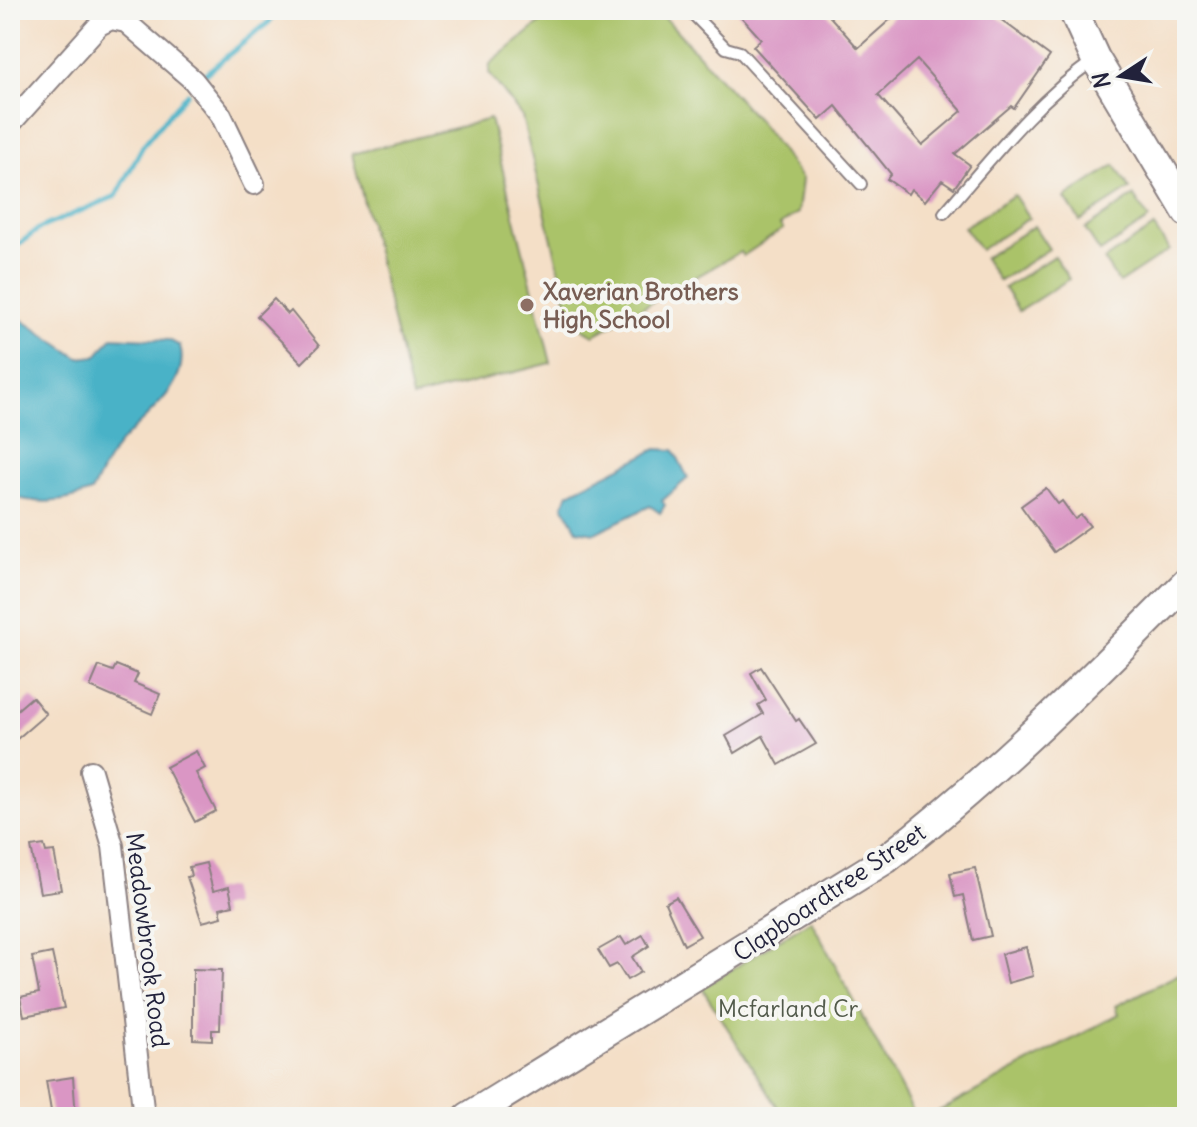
<svg xmlns="http://www.w3.org/2000/svg" width="1197" height="1127" viewBox="0 0 1197 1127" font-family="Delius,sans-serif">
	<style>
		.green { fill: #aac369; stroke: #667252; stroke-width: 2 }
		.water { fill: #49b2c7; stroke: #366a81; stroke-width: 2 }
		.lines { fill: none; stroke-linecap: round; stroke-linejoin: round }
		.stream { stroke: #49b2c7; stroke-width: 5 }
		.building { fill: #da96c4; fill-rule: evenodd }
		.lane-casing { stroke: #8b8081; stroke-width: 14 }
		.street-casing { stroke: #8b8081; stroke-width: 24 }
		.secondary-casing { stroke: #8b8081; stroke-width: 32 }
		.lane { stroke: #fff; stroke-width: 10 }
		.street { stroke: #fff; stroke-width: 20 }
		.secondary { stroke: #fff; stroke-width: 28 }
		.education-dot { fill: #8d6e63; stroke: #f6f6f2; stroke-width: 3 }
		.labels { text-anchor: middle; dominant-baseline: central; stroke-width: 8; stroke-linejoin: round; paint-order: stroke }
		.education-label { font-size: 24px; font-weight: bold; fill: #785e54; stroke: #f6f6f2; text-anchor: start }
		.street-label { font-size: 24px; fill: #22223b; stroke: #f6f6f2 }
		.park-label { font-size: 24px; fill: #525a4b; stroke: #f6f6f2 }
	</style>
	<rect width="100%" height="100%" fill="#f6f6f2"/>
	<filter id="ink" filterUnits="userSpaceOnUse"><feTurbulence type="fractalNoise" baseFrequency=".0125" numOctaves="2"/><feDisplacementMap in="SourceGraphic" scale="16" xChannelSelector="R" yChannelSelector="G"/><feConvolveMatrix kernelMatrix="1 2 1 2 8 2 1 2 1" color-interpolation-filters="sRGB"/></filter>
	<filter id="wash" filterUnits="userSpaceOnUse"><feTurbulence type="fractalNoise" baseFrequency=".006" numOctaves="4" result="noise"/><feDisplacementMap in="SourceGraphic" scale="32" xChannelSelector="R" yChannelSelector="G"/><feGaussianBlur stdDeviation="1.8" result="paint"/><feColorMatrix in="noise" values="0 0 0 0 0 0 0 0 0 0 0 0 0 0 0 0 0 1.4 0 .05"/><feComposite in="paint" operator="in"/></filter>
	<g filter="url(#wash)">
		<rect width="100%" height="100%" fill="#f4dfc7"/>
		<path class="green" d="M 556,10 L 658,10 L 762,125 L 802,179 L 798,213 L 780,225 L 783,229 L 743,256 L 740,252 L 594,335 L 572,322 L 522,117 L 489,73 L 490,64 Z
			M 490,119 L 551,363 L 412,398 L 352,154 Z
			M 1115,165 L 1130,189 L 1080,221 L 1065,198 Z
			M 1014,195 L 1029,218 L 980,250 L 964,227 Z
			M 1134,196 L 1149,219 L 1100,252 L 1085,229 Z
			M 1034,226 L 1049,249 L 999,281 L 984,258 Z
			M 1154,227 L 1169,250 L 1119,283 L 1104,260 Z
			M 1054,256 L 1069,279 L 1019,311 L 1004,288 Z
			M 811,920 L 916,1117 L 784,1117 L 702,988 Z
			M 1187,970 L 1187,1117 L 928,1117 L 1119,1014 L 1116,1006 Z"/>
		<path class="water" d="M 10,312 L 79,358 L 97,356 L 112,337 L 169,340 L 180,346 C 192,388 138,419 116,448 C 106,461 99,478 91,492 C 62,503 40,505 10,496 Z
			M 656,449 L 674,450 L 688,478 L 662,501 L 665,505 L 660,513 L 650,506 L 595,533 L 577,530 L 563,505 L 569,493 Z"/>
		<g class="lines">
			<path class="stream" d="M 205,74 L 269,22 L 277,10
				M 10,251 L 40,228 L 116,196 L 144,144 L 187,93"/>
		</g>
		<g id="blocks">
			<path class="building" d="M 735,10 L 824,10 L 858,48 L 901,10 L 988,10 L 1050,56 L 1014,108 L 1011,106 L 955,154 L 970,165 L 954,188 L 942,180 L 925,201 L 911,189 L 908,194 L 887,179 L 891,174 L 836,106 L 820,120 L 753,46 L 761,39 ZM 917,60 L 962,111 L 922,145 L 878,95 Z
				M 274,299 L 288,314 L 291,311 L 319,346 L 302,363 L 257,316 Z
				M 1046,488 L 1058,504 L 1062,501 L 1075,519 L 1081,515 L 1090,526 L 1054,552 L 1021,506 Z
				M 116,665 L 138,674 L 134,683 L 160,694 L 152,714 L 90,687 L 99,666 L 113,671 Z
				M 761,667 L 796,721 L 799,719 L 816,744 L 779,765 L 763,736 L 735,753 L 726,736 L 763,714 L 758,705 L 766,700 L 751,673 Z
				M 32,697 L 46,714 L 10,745 L 10,716 Z
				M 196,751 L 205,768 L 196,773 L 216,811 L 195,822 L 166,767 Z
				M 44,845 L 46,852 L 54,851 L 61,890 L 40,893 L 31,847 Z
				M 206,863 L 213,891 L 229,887 L 233,905 L 220,908 L 222,917 L 202,922 L 187,877 L 191,876 L 189,867 Z
				M 975,868 L 991,936 L 973,940 L 963,895 L 955,897 L 950,873 Z
				M 676,897 L 700,936 L 684,945 L 665,903 Z
				M 643,935 L 649,946 L 632,957 L 641,972 L 627,980 L 617,964 L 609,968 L 598,950 L 621,937 L 626,945 Z
				M 1026,947 L 1033,976 L 1008,983 L 1001,954 Z
				M 52,953 L 64,1008 L 24,1016 L 20,997 L 39,993 L 32,957 Z
				M 193,969 L 222,970 L 220,1030 L 212,1030 L 212,1040 L 193,1039 Z
				M 73,1077 L 76,1117 L 52,1117 L 46,1081 Z"/>
		</g>
	</g>
	<g filter="url(#ink)">
		<use href="#blocks" fill-opacity="0" stroke="#8b8081" stroke-width="2"/>
		<g class="lines">
			<g class="lane-casing">
				<path id="lane" d="M 689,10 L 726,48 L 740,52 L 861,184
					M 944,213 C 992,158 1035,102 1094,60"/>
			</g>
			<g class="street-casing">
				<path id="street" d="M 10,124 L 99,25 L 111,19 L 126,22 L 193,80 L 221,115 L 254,184
					M 91,771 L 113,846 L 144,1117"/>
			</g>
			<g class="secondary-casing">
				<path id="secondary" d="M 1073,10 L 1095,58 L 1187,212
					M 468,1117 L 886,859 C 994,776 1091,679 1187,582"/>
			</g>
			<use href="#lane" class="lane"/>
			<use href="#street" class="street"/>
			<use href="#secondary" class="secondary"/>
		</g>
	</g>
	<circle class="education-dot" cx="527" cy="305" r="8"/>
	<g class="labels">
		<g class="education-label">
			<text x="543" y="291">Xaverian Brothers<tspan x="543" dy="28">High School</tspan></text>
		</g>
		<g class="street-label">
			<text transform="translate(829 892) rotate(-34)">Clapboardtree Street</text>
			<text transform="translate(148 940) rotate(83)">Meadowbrook Road</text>
		</g>
		<g class="park-label">
			<text x="788" y="1008">Mcfarland Cr</text>
		</g>
	</g>
	<rect width="1197" height="1127" fill="none" stroke="#f6f6f2" stroke-width="40"/>
	<g transform="translate(1121 76) rotate(258)" stroke="#f6f6f2" stroke-width="6" paint-order="stroke">
	<path d="M0-6L14 30L0 20L-14 30Z" fill="#22223b"/>
	<text y="-12" font-size="22" font-weight="bold" text-anchor="middle" fill="#22223b">N</text>
	</g>
</svg>
